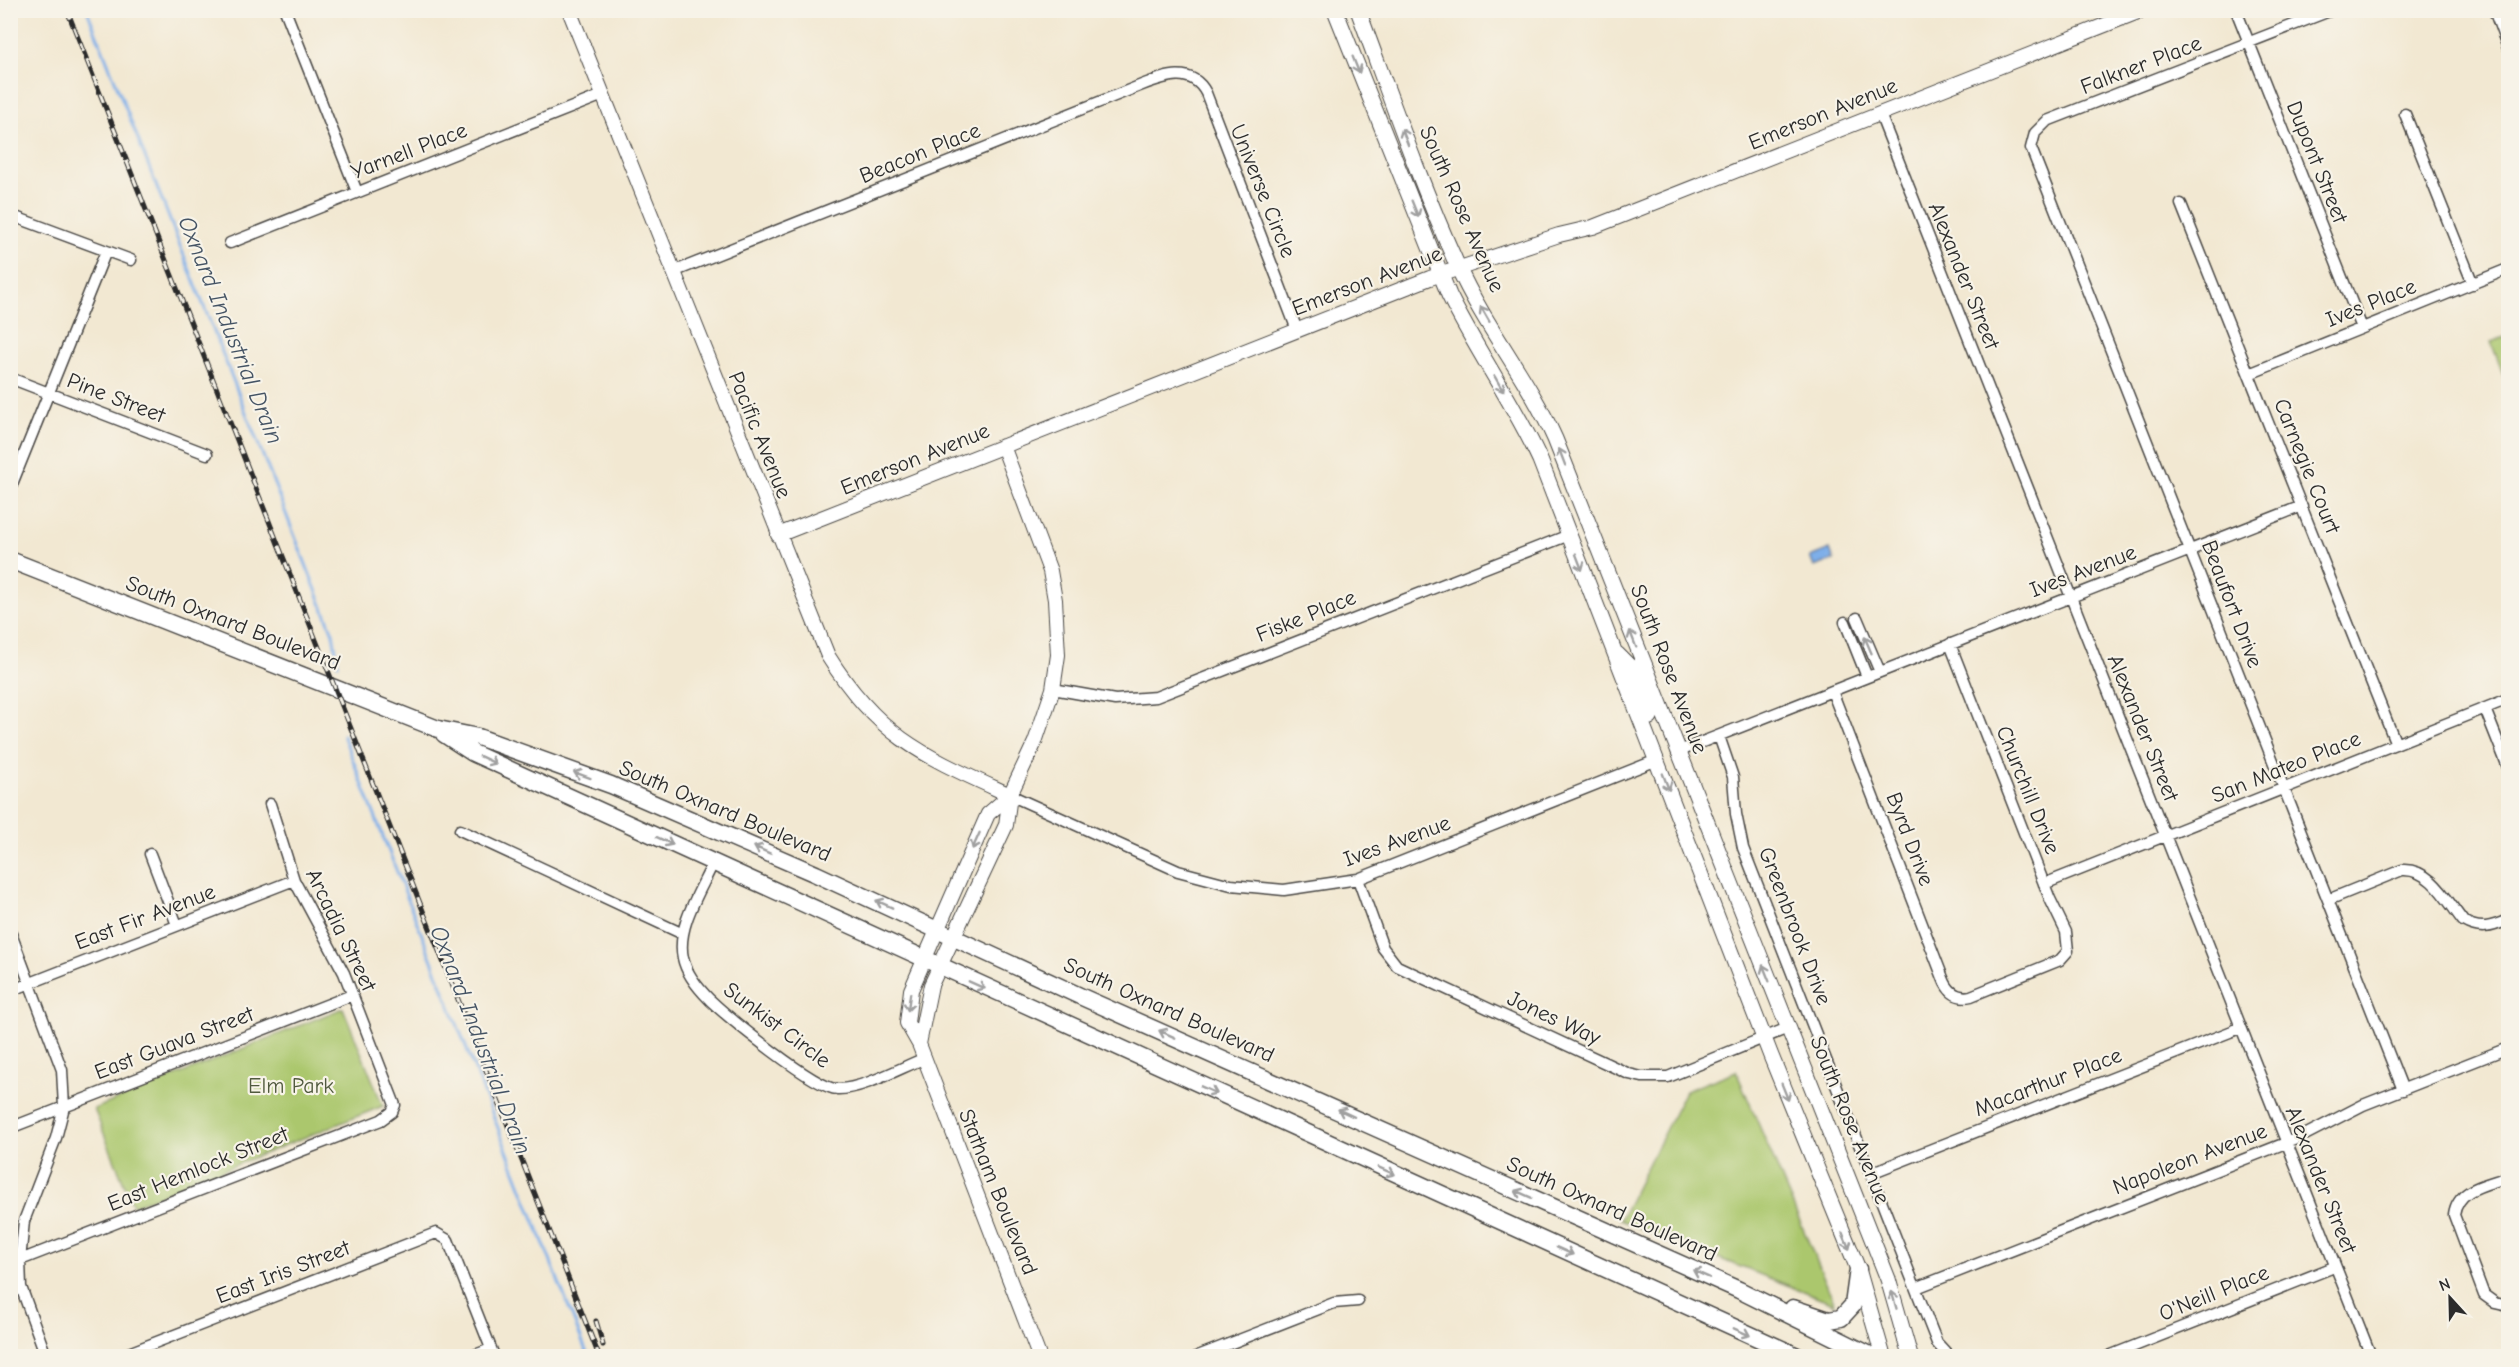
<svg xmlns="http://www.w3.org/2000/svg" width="2519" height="1367" viewBox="0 0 2519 1367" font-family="'Comic Neue',sans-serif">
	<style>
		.green { fill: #abc76d; stroke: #6b794c; stroke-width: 1.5 }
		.water { fill: #7eafe9; stroke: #546d8a; stroke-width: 1.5 }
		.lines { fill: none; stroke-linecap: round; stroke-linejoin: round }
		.stream { stroke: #7eafe9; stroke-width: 3 }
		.minor-casing { stroke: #494744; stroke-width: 13 }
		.tertiary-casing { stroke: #494744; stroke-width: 16 }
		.secondary-casing { stroke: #494744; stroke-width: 17 }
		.primary-casing { stroke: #494744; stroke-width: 19 }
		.minor { stroke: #fff; stroke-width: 10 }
		.tertiary { stroke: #fff; stroke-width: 14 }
		.secondary { stroke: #fff; stroke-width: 15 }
		.primary { stroke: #fff; stroke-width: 16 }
		.rail-casing { stroke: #2b2b2b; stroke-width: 5 }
		.rail { stroke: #f7f3e8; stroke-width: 3; stroke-dasharray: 9; stroke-linecap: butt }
		.oneway { stroke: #a0a0a0 }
		.labels { text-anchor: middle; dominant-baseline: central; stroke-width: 4.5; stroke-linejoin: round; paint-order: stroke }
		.street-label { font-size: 22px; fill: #2b2b2b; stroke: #f7f3e8 }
		.park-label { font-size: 22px; fill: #515a3f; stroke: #f7f3e8 }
		.water-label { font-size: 24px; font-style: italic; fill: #445364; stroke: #f7f3e8 }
	</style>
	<rect width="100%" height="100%" fill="#f7f3e8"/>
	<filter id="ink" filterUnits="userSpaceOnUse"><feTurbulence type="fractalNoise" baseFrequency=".0167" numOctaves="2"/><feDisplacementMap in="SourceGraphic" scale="12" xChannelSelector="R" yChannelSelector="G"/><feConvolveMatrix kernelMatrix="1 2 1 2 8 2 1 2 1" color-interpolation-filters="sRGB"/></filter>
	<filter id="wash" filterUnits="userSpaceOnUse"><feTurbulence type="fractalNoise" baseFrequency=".008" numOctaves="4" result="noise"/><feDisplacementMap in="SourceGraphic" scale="24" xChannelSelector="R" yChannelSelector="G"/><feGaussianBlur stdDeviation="1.35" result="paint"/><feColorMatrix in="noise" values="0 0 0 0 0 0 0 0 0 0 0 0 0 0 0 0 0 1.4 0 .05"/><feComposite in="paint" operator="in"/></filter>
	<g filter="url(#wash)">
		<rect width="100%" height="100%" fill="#f2e8d2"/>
		<path class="green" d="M 2508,336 L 2508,387 L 2491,342 Z
			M 343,1008 L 383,1106 L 133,1206 L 94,1109 Z
			M 1736,1071 L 1835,1304 L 1836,1304 L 1620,1220 L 1685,1091 Z"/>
		<path class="water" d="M 1830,549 L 1834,560 L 1814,567 L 1810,557 Z"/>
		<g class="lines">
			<path class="stream" d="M 87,10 L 333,633 L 338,664
				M 343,735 L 588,1356"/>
		</g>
	</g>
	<g filter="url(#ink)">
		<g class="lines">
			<g class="minor-casing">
				<path id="minor" d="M 285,10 L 357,192
					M 2236,10 L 2362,328
					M 2332,10 L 2047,121 L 2035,133 L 2031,148 L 2403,1090
					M 2494,10 L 2508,48
					M 1880,114 L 2371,1356
					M 2405,114 L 2473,284
					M 2181,204 L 2396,744
					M 10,215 L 131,260
					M 230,243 L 603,95
					M 673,272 L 1142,85 C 1165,76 1192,66 1206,93 L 1297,330
					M 2249,374 L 2508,269
					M 10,378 L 207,454
					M 10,489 L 106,251
					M 1857,618 L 1880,672
					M 1845,622 L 1867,677
					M 1053,689 L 1115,700 L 1156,697 L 1569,535
					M 1832,691 L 1943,978 C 1948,992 1957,999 1971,996 L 2060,960 L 2068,951 L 2066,932 L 2050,899 L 1950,644
					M 2485,709 L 2508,767
					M 1719,736 L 1733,777 L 1736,814 L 1743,848 L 1937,1343 L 1949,1356
					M 1677,752 L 2302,506
					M 1010,795 L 1178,871 L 1231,885 L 1284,890 L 1358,879 L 1657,760
					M 460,830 L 683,934
					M 150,854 L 177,925
					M 713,863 C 701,890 676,927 683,958 C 686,973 699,989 710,1000 C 729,1018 814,1088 837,1089 C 861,1090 900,1068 923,1059
					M 1358,879 L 1383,948 L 1397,966 L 1629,1074 L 1642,1077 L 1668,1077 L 1788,1028
					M 2044,884 L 2508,699
					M 2328,900 L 2402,870 C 2431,868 2447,901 2463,921 C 2480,931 2492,927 2508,920
					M 10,931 L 62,1070 L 64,1107 L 56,1138 L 24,1221 L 20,1260 L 21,1287 L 46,1356
					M 10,991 L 294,880
					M 10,1128 L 352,995
					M 1871,1173 L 2240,1028
					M 2508,1177 C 2486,1185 2458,1188 2454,1215 L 2484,1295 L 2495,1303 L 2508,1306
					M 10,1264 L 381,1120 L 392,1112 L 395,1105 L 344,973 L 294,880 L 270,804
					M 1916,1288 L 2301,1137 L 2363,1105 L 2508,1048
					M 121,1356 L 436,1233 L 448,1240 L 494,1356
					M 472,1356 L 491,1349
					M 1198,1356 L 1334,1303 L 1358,1301
					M 2109,1356 L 2334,1267"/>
			</g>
			<g class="tertiary-casing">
				<path id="tertiary" d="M 569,10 L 828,656 C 880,739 925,756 1010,795
					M 1003,446 L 1050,571 L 1055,600 L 1058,655 L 1053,689 L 1035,742 L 1010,795 L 988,814 L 911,990 L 907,1023 L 919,1044 L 1039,1356
					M 778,535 L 1430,278 L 1559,235 L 1593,227 L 2143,10
					M 919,1044 L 931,985 L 1006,825 L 1010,795"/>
			</g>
			<g class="secondary-casing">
				<path id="secondary" d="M 1335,10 L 1449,295 C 1477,352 1514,403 1540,460 L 1771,1056 L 1858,1269 L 1883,1356
					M 1358,10 C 1390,96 1420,183 1458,267 C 1485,327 1528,378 1555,439 L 1888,1279 L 1910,1356
					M 1617,654 L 1632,669 L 1650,717"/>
			</g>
			<g class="primary-casing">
				<path id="primary" d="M 10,560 L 438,729 L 478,737 L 611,785 L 816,874 L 1082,997 L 1739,1290 L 1872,1356
					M 444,734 L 473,753 L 1797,1356
					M 1793,1308 L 1829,1320 L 1841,1318 L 1853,1305 L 1858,1269"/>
			</g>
			<use href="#minor" class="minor"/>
			<use href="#tertiary" class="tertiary"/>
			<use href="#secondary" class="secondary"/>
			<use href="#primary" class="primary"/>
			<g class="rail-casing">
				<path id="rail" d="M 67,10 L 599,1356
					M 596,1321 L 603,1345"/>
			</g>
			<use href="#rail" class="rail"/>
		</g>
		<defs><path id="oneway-shaft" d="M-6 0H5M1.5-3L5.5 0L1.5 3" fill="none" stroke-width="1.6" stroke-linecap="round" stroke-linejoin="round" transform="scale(1.5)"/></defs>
		<g class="oneway">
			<use href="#oneway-shaft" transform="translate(1356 65) rotate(68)"/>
			<use href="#oneway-shaft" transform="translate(1405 137) rotate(-111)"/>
			<use href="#oneway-shaft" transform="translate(1415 209) rotate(68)"/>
			<use href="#oneway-shaft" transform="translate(1485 314) rotate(-120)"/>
			<use href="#oneway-shaft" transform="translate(1499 384) rotate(60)"/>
			<use href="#oneway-shaft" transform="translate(1562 457) rotate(-111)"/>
			<use href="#oneway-shaft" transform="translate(1579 562) rotate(69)"/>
			<use href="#oneway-shaft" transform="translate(1633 639) rotate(-111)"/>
			<use href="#oneway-shaft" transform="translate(1868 645) rotate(-113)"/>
			<use href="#oneway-shaft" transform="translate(488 760) rotate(25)"/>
			<use href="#oneway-shaft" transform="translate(582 775) rotate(-160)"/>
			<use href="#oneway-shaft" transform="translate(1666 782) rotate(69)"/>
			<use href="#oneway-shaft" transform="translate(665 841) rotate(25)"/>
			<use href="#oneway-shaft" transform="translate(976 841) rotate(114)"/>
			<use href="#oneway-shaft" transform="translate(762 850) rotate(-156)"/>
			<use href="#oneway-shaft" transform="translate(884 904) rotate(-156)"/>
			<use href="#oneway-shaft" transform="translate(1766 973) rotate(-112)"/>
			<use href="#oneway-shaft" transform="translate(977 985) rotate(24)"/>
			<use href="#oneway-shaft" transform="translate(909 1002) rotate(98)"/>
			<use href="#oneway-shaft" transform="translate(1167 1034) rotate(-156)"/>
			<use href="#oneway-shaft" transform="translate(1209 1090) rotate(24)"/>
			<use href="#oneway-shaft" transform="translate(1785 1092) rotate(68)"/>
			<use href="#oneway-shaft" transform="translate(1346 1113) rotate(-155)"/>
			<use href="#oneway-shaft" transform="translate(1387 1171) rotate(24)"/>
			<use href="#oneway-shaft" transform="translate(1523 1194) rotate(-156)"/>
			<use href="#oneway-shaft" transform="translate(1846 1241) rotate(67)"/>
			<use href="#oneway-shaft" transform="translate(1565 1251) rotate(24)"/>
			<use href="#oneway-shaft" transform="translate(1701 1274) rotate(-156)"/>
			<use href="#oneway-shaft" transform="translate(1894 1300) rotate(-106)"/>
			<use href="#oneway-shaft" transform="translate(1742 1332) rotate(24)"/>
		</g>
	</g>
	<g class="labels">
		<g class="street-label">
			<text transform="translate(2141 65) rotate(-21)">Falkner Place</text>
			<text transform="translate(1823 114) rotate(-22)">Emerson Avenue</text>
			<text transform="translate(409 151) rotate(-21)">Yarnell Place</text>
			<text transform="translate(920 153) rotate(-22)">Beacon Place</text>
			<text transform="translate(2317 162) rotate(68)">Dupont Street</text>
			<text transform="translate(1263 191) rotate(68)">Universe Circle</text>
			<text transform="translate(1462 209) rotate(66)">South Rose Avenue</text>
			<text transform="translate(1964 276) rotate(68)">Alexander Street</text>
			<text transform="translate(1367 281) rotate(-21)">Emerson Avenue</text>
			<text transform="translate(2371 303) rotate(-22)">Ives Place</text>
			<text transform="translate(116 398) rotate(21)">Pine Street</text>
			<text transform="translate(760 435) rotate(68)">Pacific Avenue</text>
			<text transform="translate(915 459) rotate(-22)">Emerson Avenue</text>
			<text transform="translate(2307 466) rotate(68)">Carnegie Court</text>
			<text transform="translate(2083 571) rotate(-21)">Ives Avenue</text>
			<text transform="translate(2232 604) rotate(69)">Beaufort Drive</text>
			<text transform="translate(1306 616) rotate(-22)">Fiske Place</text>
			<text transform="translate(233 623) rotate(21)">South Oxnard Boulevard</text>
			<text transform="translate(1669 669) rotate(69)">South Rose Avenue</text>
			<text transform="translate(2143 728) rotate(68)">Alexander Street</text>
			<text transform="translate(2286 767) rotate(-22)">San Mateo Place</text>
			<text transform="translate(2028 790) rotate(68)">Churchill Drive</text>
			<text transform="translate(725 811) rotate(23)">South Oxnard Boulevard</text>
			<text transform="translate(1910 839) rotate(69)">Byrd Drive</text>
			<text transform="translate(1397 841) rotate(-20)">Ives Avenue</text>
			<text transform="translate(145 917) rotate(-21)">East Fir Avenue</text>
			<text transform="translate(1795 926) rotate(69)">Greenbrook Drive</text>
			<text transform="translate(341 930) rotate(64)">Arcadia Street</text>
			<text transform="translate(1169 1010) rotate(24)">South Oxnard Boulevard</text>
			<text transform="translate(1554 1018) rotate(25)">Jones Way</text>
			<text transform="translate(777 1025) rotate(37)">Sunkist Circle</text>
			<text transform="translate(174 1043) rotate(-21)">East Guava Street</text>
			<text transform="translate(2048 1082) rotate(-21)">Macarthur Place</text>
			<text transform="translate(1850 1120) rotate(68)">South Rose Avenue</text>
			<text transform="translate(2190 1159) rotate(-21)">Napoleon Avenue</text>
			<text transform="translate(198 1169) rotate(-22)">East Hemlock Street</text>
			<text transform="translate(2321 1180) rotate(68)">Alexander Street</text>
			<text transform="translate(998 1192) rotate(68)">Statham Boulevard</text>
			<text transform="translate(1612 1209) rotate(24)">South Oxnard Boulevard</text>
			<text transform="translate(283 1272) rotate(-21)">East Iris Street</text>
			<text transform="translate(2214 1293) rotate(-22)">O'Neill Place</text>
		</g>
		<g class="park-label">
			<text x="291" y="1086">Elm Park</text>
		</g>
		<g class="water-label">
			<text transform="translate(231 330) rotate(68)">Oxnard Industrial Drain</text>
			<text transform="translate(481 1040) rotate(69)">Oxnard Industrial Drain</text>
		</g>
	</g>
	<rect width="2519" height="1367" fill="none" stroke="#f7f3e8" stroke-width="36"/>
	<g transform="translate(2450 1298) rotate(338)" stroke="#f7f3e8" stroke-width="4.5" paint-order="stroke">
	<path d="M0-4.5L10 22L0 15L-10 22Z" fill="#2b2b2b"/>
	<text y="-9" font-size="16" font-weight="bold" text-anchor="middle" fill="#2b2b2b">N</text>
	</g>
</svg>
